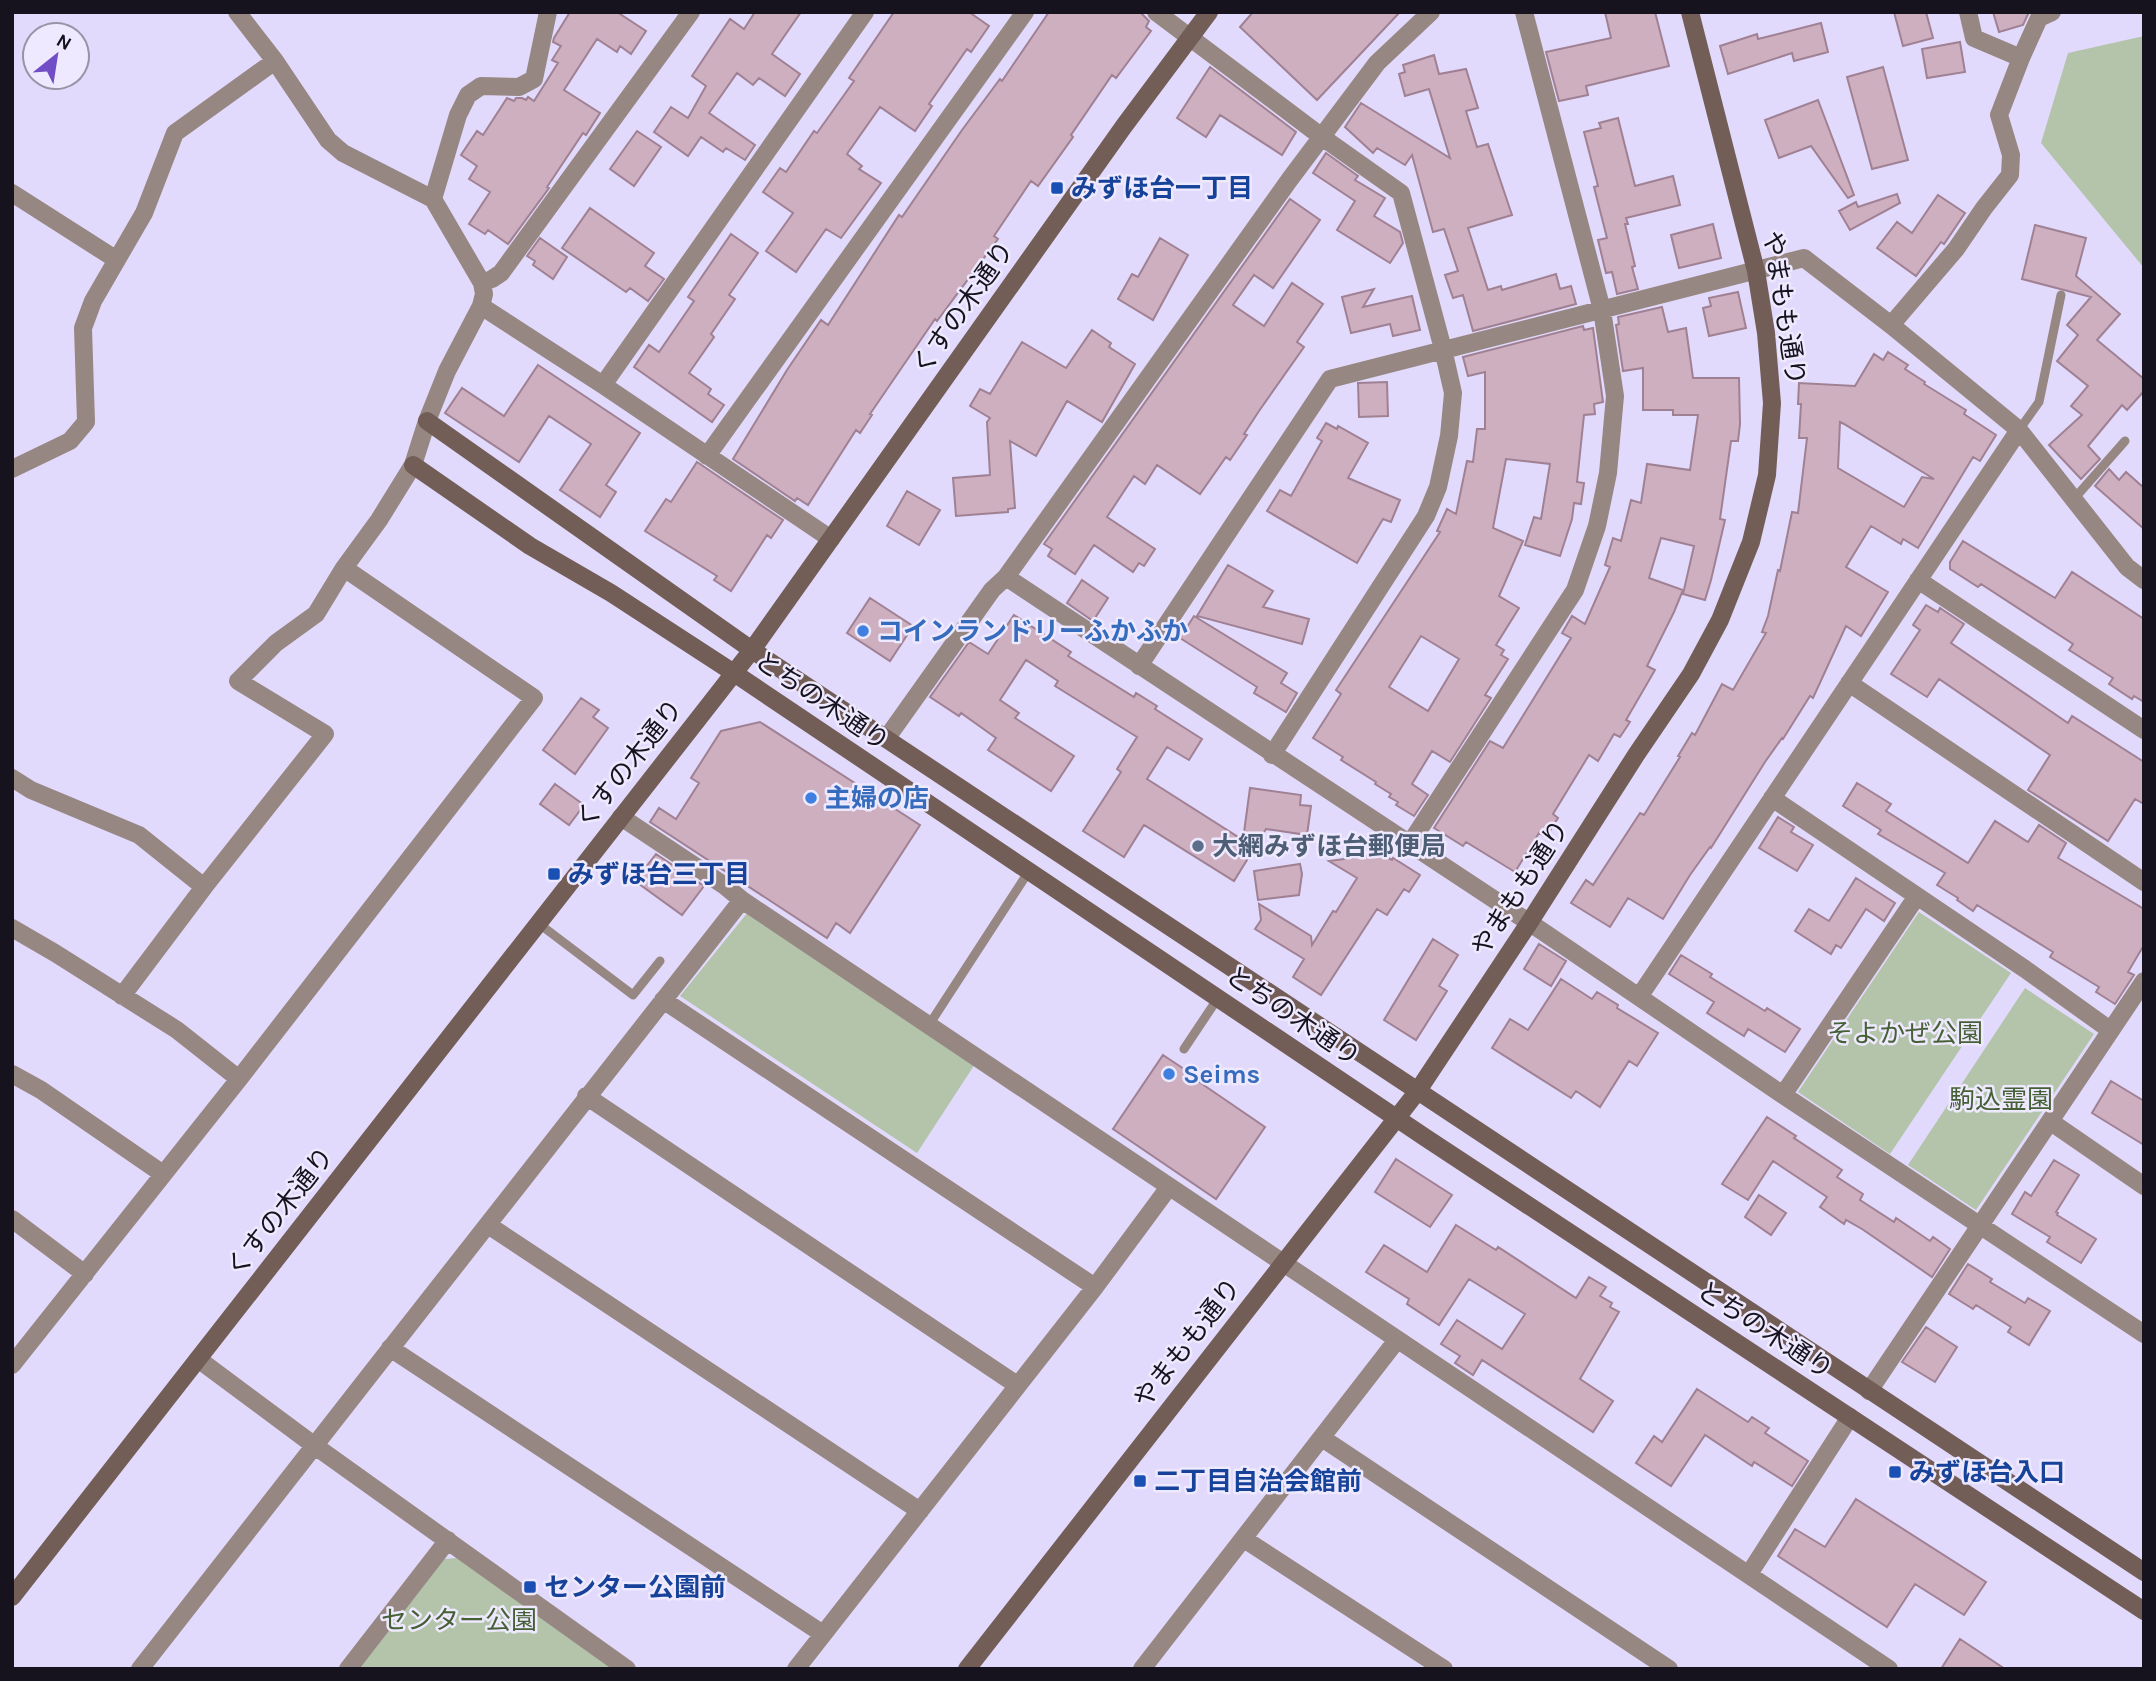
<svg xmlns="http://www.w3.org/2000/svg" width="2156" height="1681" viewBox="0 0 2156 1681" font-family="Karla,'Noto Sans JP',sans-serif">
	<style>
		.green { fill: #b3c4ab }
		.building { fill: #cdafc0; stroke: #a08093; stroke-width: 2; fill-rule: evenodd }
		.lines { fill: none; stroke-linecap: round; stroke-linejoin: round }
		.lane { stroke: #968783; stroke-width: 9 }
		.street { stroke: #968783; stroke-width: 18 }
		.secondary { stroke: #725d57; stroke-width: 18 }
		.transit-dot { fill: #1a4fb4; stroke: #eee9fe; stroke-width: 2.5 }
		.shop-dot { fill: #3f7fe0; stroke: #eee9fe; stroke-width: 2.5 }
		.service-dot { fill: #5c6f8a; stroke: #eee9fe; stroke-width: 2.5 }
		.labels { text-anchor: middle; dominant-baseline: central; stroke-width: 5; stroke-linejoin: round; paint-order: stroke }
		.transit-label { font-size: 26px; font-weight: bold; fill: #164399; stroke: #eee9fe; text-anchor: start }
		.street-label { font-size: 26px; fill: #16131f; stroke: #eee9fe }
		.shop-label { font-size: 26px; font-weight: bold; fill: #366cbe; stroke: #eee9fe; text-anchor: start }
		.service-label { font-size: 26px; font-weight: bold; fill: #4e5e75; stroke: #eee9fe; text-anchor: start }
		.park-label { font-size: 26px; fill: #456035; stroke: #eee9fe }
	</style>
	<rect width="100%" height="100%" fill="#e2dafc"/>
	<path class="green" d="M 2144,36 L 2144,268 L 2041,143 L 2068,53 Z
		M 748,912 L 975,1064 L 917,1153 L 680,996 Z
		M 1919,912 L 2011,973 L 1890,1154 L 1798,1092 Z
		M 2025,988 L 2094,1034 L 1976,1210 L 1908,1165 Z
		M 457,1558 L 612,1669 L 359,1669 L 444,1559 Z"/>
	<path class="building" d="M 570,12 L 617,12 L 646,31 L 631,54 L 620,46 L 617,52 L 597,39 L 564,90 L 600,113 L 586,135 L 583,133 L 547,187 L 549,188 L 508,244 L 488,230 L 485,234 L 469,224 L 490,192 L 469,179 L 477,166 L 461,155 L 477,131 L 483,135 L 507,98 L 514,101 L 516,98 L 522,98 L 526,100 L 528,97 L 534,101 L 558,63 L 552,60 L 561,46 L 553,42 L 554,38 Z
		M 755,12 L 801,12 L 772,54 L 800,74 L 785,96 L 759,78 L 753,85 L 737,73 L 709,113 L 755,145 L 745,160 L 726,148 L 723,152 L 701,137 L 688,156 L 654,132 L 671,107 L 688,118 L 706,86 L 692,76 L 730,19 L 744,29 Z
		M 894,12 L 969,12 L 989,26 L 971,52 L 967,49 L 929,104 L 932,106 L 915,131 L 880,107 L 847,154 L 862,166 L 859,169 L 881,183 L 841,238 L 826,229 L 796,272 L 766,251 L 793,213 L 763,192 L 780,168 L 786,172 L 814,131 L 817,133 L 854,81 L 849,78 Z
		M 1049,12 L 1140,12 L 1149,21 L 1146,27 L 1151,31 L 1116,78 L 1112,75 L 1071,135 L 1073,137 L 1038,186 L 1031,181 L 994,236 L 998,239 L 937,321 L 935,319 L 870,414 L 872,415 L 860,433 L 856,430 L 808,505 L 797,498 L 795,501 L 733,459 L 787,370 L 821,320 L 828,325 L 899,215 L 902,217 L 962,130 L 1000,79 L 1002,81 Z
		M 1253,12 L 1400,12 L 1317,100 L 1240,27 Z
		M 1605,12 L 1655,12 L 1669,66 L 1586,86 L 1588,95 L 1559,101 L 1546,52 L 1611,38 Z
		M 1894,12 L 1926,12 L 1933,38 L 1903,46 Z
		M 1993,12 L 2029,12 L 2023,25 L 1999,32 Z
		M 1821,23 L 1828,52 L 1794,61 L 1792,53 L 1728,74 L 1720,46 L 1757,34 L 1758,39 Z
		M 1960,42 L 1965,72 L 1927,78 L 1922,49 Z
		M 1434,55 L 1439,74 L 1466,69 L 1478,108 L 1466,111 L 1477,147 L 1488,144 L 1512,215 L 1468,228 L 1488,290 L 1501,286 L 1502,290 L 1556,274 L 1560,289 L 1571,286 L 1576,304 L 1473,331 L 1463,295 L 1453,298 L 1445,275 L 1458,271 L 1444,229 L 1433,232 L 1412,155 L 1405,165 L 1377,148 L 1373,153 L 1345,127 L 1361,103 L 1450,158 L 1429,89 L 1405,96 L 1399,74 L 1405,72 L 1403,65 Z
		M 1210,67 L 1296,132 L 1282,155 L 1220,115 L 1206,137 L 1177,118 Z
		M 1883,67 L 1908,160 L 1872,169 L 1847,77 Z
		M 1818,100 L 1854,195 L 1848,198 L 1811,146 L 1779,158 L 1765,120 Z
		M 1618,118 L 1635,186 L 1673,176 L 1680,205 L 1626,218 L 1628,224 L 1625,224 L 1635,266 L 1632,267 L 1638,289 L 1617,294 L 1612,272 L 1606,273 L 1598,240 L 1607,238 L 1594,187 L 1598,186 L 1584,132 L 1601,128 L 1599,123 Z
		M 637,131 L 661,147 L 634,186 L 610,169 Z
		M 1326,153 L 1358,176 L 1355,180 L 1385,198 L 1374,216 L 1400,232 L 1403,243 L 1390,263 L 1337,230 L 1355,201 L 1313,173 Z
		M 1897,194 L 1900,203 L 1850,230 L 1839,211 L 1856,202 L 1858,207 Z
		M 1938,195 L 1965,213 L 1944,244 L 1941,242 L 1916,276 L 1877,248 L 1897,222 L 1912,233 Z
		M 1290,199 L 1320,220 L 1273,288 L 1254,275 L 1233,305 L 1264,326 L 1292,283 L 1323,304 L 1297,342 L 1304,347 L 1259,411 L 1244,434 L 1247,435 L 1230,460 L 1226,457 L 1200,494 L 1157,465 L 1145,484 L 1134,476 L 1107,517 L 1155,549 L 1144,566 L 1139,563 L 1133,572 L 1094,545 L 1075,574 L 1048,556 L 1052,549 L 1044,544 Z
		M 590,208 L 654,253 L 645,266 L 664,279 L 648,301 L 630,288 L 626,292 L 562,248 Z
		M 1713,224 L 1721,258 L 1679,268 L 1671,235 Z
		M 2035,225 L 2086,238 L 2076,276 L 2120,314 L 2097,340 L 2144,379 L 2144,391 L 2127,410 L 2122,405 L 2088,446 L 2100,459 L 2081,479 L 2049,445 L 2082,415 L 2071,406 L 2088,386 L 2057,361 L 2078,335 L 2067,325 L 2091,297 L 2022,279 Z
		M 731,234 L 758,253 L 729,295 L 735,299 L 711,334 L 714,337 L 689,373 L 711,389 L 708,394 L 724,405 L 712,422 L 634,367 L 649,345 L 659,352 L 694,301 L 688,297 Z
		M 540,238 L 567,257 L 553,279 L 533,265 L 535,261 L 527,256 Z
		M 1160,238 L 1188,255 L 1153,320 L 1118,299 L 1132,274 L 1138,277 Z
		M 1374,289 L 1363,307 L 1412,296 L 1420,330 L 1393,336 L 1390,324 L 1351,333 L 1342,297 Z
		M 1738,292 L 1746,328 L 1709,336 L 1703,308 L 1711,306 L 1709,298 Z
		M 1662,307 L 1668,332 L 1686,328 L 1693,378 L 1739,378 L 1740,424 L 1738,441 L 1731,441 L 1720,519 L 1725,520 L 1711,580 L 1705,600 L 1683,594 L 1694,546 L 1661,538 L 1649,578 L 1683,590 L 1674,612 L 1647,666 L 1655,670 L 1626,720 L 1630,722 L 1620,737 L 1614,734 L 1598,761 L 1589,755 L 1553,814 L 1558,818 L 1546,837 L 1539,833 L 1515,872 L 1466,842 L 1463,846 L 1434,828 L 1490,741 L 1503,748 L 1571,638 L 1562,633 L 1572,616 L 1585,624 L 1610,567 L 1605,565 L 1613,538 L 1621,541 L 1631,500 L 1641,503 L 1647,464 L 1690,470 L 1698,415 L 1673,415 L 1673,410 L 1643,410 L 1643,368 L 1623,371 L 1616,325 L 1619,324 L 1618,317 Z
		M 1583,326 L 1584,330 L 1593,328 L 1603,402 L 1594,404 L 1595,414 L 1584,415 L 1577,482 L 1584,483 L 1581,504 L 1574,503 L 1572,519 L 1560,556 L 1525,545 L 1534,517 L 1541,519 L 1550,464 L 1506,459 L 1493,528 L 1523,541 L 1499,596 L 1519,608 L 1496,645 L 1504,650 L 1501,655 L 1508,659 L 1485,695 L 1491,698 L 1450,762 L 1432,751 L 1412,784 L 1428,795 L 1414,816 L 1396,805 L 1398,802 L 1389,797 L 1391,794 L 1375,784 L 1376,782 L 1341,760 L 1343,757 L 1313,738 L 1341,694 L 1336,690 L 1440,532 L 1437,531 L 1447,509 L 1456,514 L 1467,461 L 1473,462 L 1477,429 L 1485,429 L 1485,372 L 1468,376 L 1463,357 ZM 1421,636 L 1459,659 L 1428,711 L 1389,687 Z
		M 1092,330 L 1111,343 L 1109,347 L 1135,364 L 1102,422 L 1067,401 L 1036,456 L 1010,441 L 1015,508 L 1008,509 L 1008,512 L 956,516 L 953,478 L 990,475 L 987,422 L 990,418 L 970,406 L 980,389 L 990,394 L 1022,342 L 1066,368 Z
		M 1888,352 L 1908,365 L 1905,369 L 1925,382 L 1924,384 L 1966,410 L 1964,414 L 1996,435 L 1980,461 L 1973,457 L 1918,548 L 1903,539 L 1901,544 L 1871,526 L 1846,567 L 1888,592 L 1861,636 L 1846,626 L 1813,698 L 1810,696 L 1783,739 L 1782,738 L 1765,762 L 1711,848 L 1710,847 L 1690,875 L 1663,919 L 1628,898 L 1610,927 L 1571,903 L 1586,880 L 1593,885 L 1640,813 L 1644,815 L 1680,757 L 1678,756 L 1692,733 L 1695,735 L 1722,684 L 1733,690 L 1766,633 L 1762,632 L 1768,616 L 1778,570 L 1780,571 L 1792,512 L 1798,513 L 1807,438 L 1799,438 L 1801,404 L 1798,404 L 1799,383 L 1855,386 L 1874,354 L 1883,360 ZM 1840,422 L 1844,424 L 1934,479 L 1922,477 L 1904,507 L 1838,468 Z
		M 538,365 L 640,433 L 606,485 L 616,492 L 600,517 L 560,490 L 591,444 L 549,416 L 519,462 L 445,413 L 462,388 L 504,416 Z
		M 1387,382 L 1388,416 L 1359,417 L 1358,383 Z
		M 1326,423 L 1337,429 L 1338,426 L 1368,443 L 1348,478 L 1400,500 L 1391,522 L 1383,519 L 1357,563 L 1267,511 L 1280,490 L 1291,496 L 1322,441 L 1317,438 Z
		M 697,462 L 783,520 L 771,538 L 767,535 L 731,591 L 714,580 L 717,576 L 645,531 L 666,499 L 671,502 Z
		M 2109,469 L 2119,480 L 2126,472 L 2144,488 L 2144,529 L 2095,486 Z
		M 907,491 L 940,510 L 919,545 L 887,526 Z
		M 1963,541 L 2055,598 L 2072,572 L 2144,619 L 2144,702 L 2134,696 L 2132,699 L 2109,684 L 2113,678 L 2069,650 L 2073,644 L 1981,584 L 1978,587 L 1950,569 L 1950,562 Z
		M 1228,565 L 1273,591 L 1263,607 L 1309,619 L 1302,644 L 1197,616 Z
		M 1082,580 L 1108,598 L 1093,621 L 1067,603 Z
		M 870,598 L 913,626 L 890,661 L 847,633 Z
		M 1926,605 L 1938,612 L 1940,608 L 1964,624 L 1951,643 L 2068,723 L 2072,716 L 2144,762 L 2144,804 L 2135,799 L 2108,841 L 2028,790 L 2050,755 L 1939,679 L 1927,697 L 1891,674 L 1920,630 L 1913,625 Z
		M 1014,615 L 1071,652 L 1068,656 L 1134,697 L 1136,693 L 1157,706 L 1155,709 L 1202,739 L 1189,760 L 1167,747 L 1147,779 L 1243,840 L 1250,788 L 1301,795 L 1300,805 L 1311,806 L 1307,835 L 1266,829 L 1234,881 L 1144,825 L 1124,857 L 1083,831 L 1121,772 L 1117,769 L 1137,737 L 1055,686 L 1058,681 L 1026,660 L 1000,700 L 1019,713 L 1015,718 L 1074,756 L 1051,791 L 988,750 L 996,738 L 961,713 L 959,716 L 930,697 L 969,642 L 988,654 Z
		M 1194,616 L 1287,673 L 1281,683 L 1297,693 L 1286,712 L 1254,693 L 1257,687 L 1180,638 Z
		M 581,698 L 599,710 L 593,717 L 608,728 L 575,774 L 543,750 Z
		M 760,722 L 920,825 L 850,933 L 836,923 L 827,938 L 650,822 L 659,808 L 676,819 L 699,783 L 691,778 L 721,731 Z
		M 1857,783 L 1891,804 L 1886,811 L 1968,863 L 1995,821 L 2028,842 L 2039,825 L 2066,843 L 2058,858 L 2144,909 L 2144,945 L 2128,972 L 2134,975 L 2115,1004 L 2096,992 L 2099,987 L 2050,957 L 2053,952 L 1977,905 L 1973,911 L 1957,900 L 1958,898 L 1937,885 L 1945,873 L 1878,834 L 1881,830 L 1843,806 Z
		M 555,784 L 584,805 L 569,825 L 540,804 Z
		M 1778,817 L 1794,827 L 1791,832 L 1813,845 L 1797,871 L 1759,848 Z
		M 656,854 L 704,886 L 682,915 L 635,881 Z
		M 1381,854 L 1392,860 L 1393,858 L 1420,875 L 1409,892 L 1404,889 L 1387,915 L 1377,909 L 1321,995 L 1293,977 L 1304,959 L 1255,929 L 1261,920 L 1259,904 L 1311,936 L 1312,945 L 1333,911 L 1336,912 L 1357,878 L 1329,861 Z
		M 1300,864 L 1302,874 L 1299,895 L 1258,900 L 1254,871 Z
		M 1856,878 L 1895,903 L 1884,921 L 1866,909 L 1841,948 L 1836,945 L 1831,954 L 1795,931 L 1809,909 L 1829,921 Z
		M 1433,939 L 1458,955 L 1439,986 L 1447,991 L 1416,1040 L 1384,1020 Z
		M 1539,944 L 1566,961 L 1551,986 L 1524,969 Z
		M 1681,955 L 1712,974 L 1710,977 L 1765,1011 L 1767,1008 L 1800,1029 L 1785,1052 L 1748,1029 L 1744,1036 L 1707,1013 L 1714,1002 L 1669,974 Z
		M 1561,979 L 1592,999 L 1597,992 L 1618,1005 L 1617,1008 L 1658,1033 L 1637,1066 L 1629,1061 L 1600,1107 L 1576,1091 L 1571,1098 L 1492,1048 L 1510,1019 L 1528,1030 Z
		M 1163,1055 L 1190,1073 L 1189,1075 L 1265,1127 L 1216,1199 L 1113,1129 Z
		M 2111,1081 L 2144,1101 L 2144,1145 L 2092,1113 Z
		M 1767,1117 L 1796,1136 L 1794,1138 L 1842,1170 L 1837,1177 L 1863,1194 L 1860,1200 L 1894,1222 L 1896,1218 L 1930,1241 L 1933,1237 L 1950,1249 L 1932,1277 L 1862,1229 L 1846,1220 L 1844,1224 L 1820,1207 L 1827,1197 L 1773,1161 L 1748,1200 L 1722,1184 Z
		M 1396,1159 L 1452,1195 L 1430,1227 L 1375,1192 Z
		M 2054,1160 L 2079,1175 L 2056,1212 L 2058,1213 L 2057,1215 L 2096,1239 L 2081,1263 L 2047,1242 L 2050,1237 L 2012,1214 L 2025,1192 L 2031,1196 Z
		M 1759,1195 L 1786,1213 L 1771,1235 L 1745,1217 Z
		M 1456,1225 L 1496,1250 L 1498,1247 L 1576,1298 L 1589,1277 L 1606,1287 L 1600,1296 L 1612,1303 L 1610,1307 L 1619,1312 L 1580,1379 L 1613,1401 L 1593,1432 L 1482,1360 L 1473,1375 L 1455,1363 L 1460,1356 L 1441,1344 L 1457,1320 L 1502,1349 L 1525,1314 L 1469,1279 L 1439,1325 L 1407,1304 L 1409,1299 L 1366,1272 L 1384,1245 L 1427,1272 Z
		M 1968,1264 L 1992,1279 L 1990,1282 L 2025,1303 L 2028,1298 L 2050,1311 L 2029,1345 L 2008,1332 L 2011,1327 L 1976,1305 L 1973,1309 L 1949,1294 Z
		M 1926,1327 L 1957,1347 L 1935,1382 L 1902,1362 Z
		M 1697,1389 L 1748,1422 L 1752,1417 L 1769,1428 L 1765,1433 L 1808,1461 L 1792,1486 L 1754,1462 L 1752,1466 L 1705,1435 L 1671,1486 L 1636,1463 L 1654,1436 L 1662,1442 Z
		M 1856,1499 L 1986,1582 L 1964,1615 L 1915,1584 L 1887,1627 L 1778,1556 L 1795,1529 L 1825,1547 Z
		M 1960,1639 L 2005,1669 L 1941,1669 Z"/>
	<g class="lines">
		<path class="lane" d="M 2019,430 L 2039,402 L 2061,295
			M 2073,500 L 2125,441
			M 538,923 L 633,995 L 660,961
			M 929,1025 L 1029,871
			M 1184,1049 L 1218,998"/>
		<path class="street" d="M 1156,12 L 1322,137 L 1401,193 L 1443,349 L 1453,393 L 1449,436 L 1438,487 L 1426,516 L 1272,755
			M 1968,12 L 1974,38 L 2021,58
			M 12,193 L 117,260
			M 433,199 L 458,115 L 468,95 L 481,86 L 519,87 L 534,79 L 548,12
			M 482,283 L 492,279 L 501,273 L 691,12
			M 481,306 L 603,385 L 831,539
			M 1891,325 L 1956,249 L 1984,208 L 2010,175 L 2011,155 L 1999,115 L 2021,58 L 2039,18 L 2052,12
			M 603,385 L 865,12
			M 707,456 L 1025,12
			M 12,469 L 70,441 L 86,422 L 83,328 L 93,301 L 144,213 L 175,133 L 275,61
			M 1006,577 L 1542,931 L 1783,1095 L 2144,1334
			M 1918,580 L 2144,730
			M 1139,666 L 1330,379 L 1804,258 L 1891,325 L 2019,430 L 2127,567 L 2144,580
			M 1849,683 L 2144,882
			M 886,739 L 992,590 L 1006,577 L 1290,179 L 1377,63 L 1431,12
			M 12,778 L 31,790 L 139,835 L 204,887
			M 1772,798 L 2025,969 L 2110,1030
			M 621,817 L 725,886 L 742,900 L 1889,1669
			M 1409,845 L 1575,590 L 1597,526 L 1608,473 L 1615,396 L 1602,310 L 1524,12
			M 12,928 L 55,953 L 177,1030 L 239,1079
			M 122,996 L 204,887 L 325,734 L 238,681 L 276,643 L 316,614 L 344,568 L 379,520 L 413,465 L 427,421 L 447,371 L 481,306 L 484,294 L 482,283 L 433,199 L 343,153 L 328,140 L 275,61 L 237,12
			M 1639,997 L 2019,430
			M 663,1000 L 1095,1287
			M 12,1074 L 41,1090 L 163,1174
			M 1783,1095 L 1917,896
			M 586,1096 L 1017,1385
			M 2051,1122 L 2144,1186
			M 12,1219 L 85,1274
			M 488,1225 L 920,1511
			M 390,1348 L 823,1634
			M 198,1359 L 315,1446 L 627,1669
			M 12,1365 L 239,1079 L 534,698 L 344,568
			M 1869,1391 L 2144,981
			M 1322,1438 L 1669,1669
			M 1244,1539 L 1444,1669
			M 1749,1574 L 1850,1417
			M 140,1669 C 341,1413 540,1155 742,900
			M 348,1669 L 448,1540
			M 796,1669 L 1095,1287 L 1169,1187
			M 1142,1669 L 1397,1340"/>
		<path class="secondary" d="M 427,421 L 752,650 L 2144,1572
			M 413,465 L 530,546 L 611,593 L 734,673 L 1426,1138 L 2144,1611
			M 12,1597 L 752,650 L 1124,126 L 1209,12
			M 967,1669 L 1417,1092 L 1529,923 L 1636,755 L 1691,674 L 1720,620 L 1751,542 L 1767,475 L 1772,403 L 1766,333 L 1756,271 L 1690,12"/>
	</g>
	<g class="transit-dot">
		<rect x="1050" y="181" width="14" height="14" rx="3.5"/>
		<rect x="547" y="867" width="14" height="14" rx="3.5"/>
		<rect x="1888" y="1465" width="14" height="14" rx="3.5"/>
		<rect x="1133" y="1474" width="14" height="14" rx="3.5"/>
		<rect x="523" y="1580" width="14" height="14" rx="3.5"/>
	</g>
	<g class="shop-dot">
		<circle cx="863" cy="631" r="7"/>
		<circle cx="811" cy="798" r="7"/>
		<circle cx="1169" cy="1074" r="7"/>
	</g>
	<circle class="service-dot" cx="1198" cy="846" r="7"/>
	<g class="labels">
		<g class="transit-label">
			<text x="1071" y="188">みずほ台一丁目</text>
			<text x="568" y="874">みずほ台三丁目</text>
			<text x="1909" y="1472">みずほ台入口</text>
			<text x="1154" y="1481">二丁目自治会館前</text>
			<text x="544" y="1587">センター公園前</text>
		</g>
		<g class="street-label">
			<text transform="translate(963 308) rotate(-55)">くすの木通り</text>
			<text transform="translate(1784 308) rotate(81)">やまもも通り</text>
			<text transform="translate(822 701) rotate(34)">とちの木通り</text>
			<text transform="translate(629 764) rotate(-52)">くすの木通り</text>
			<text transform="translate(1520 888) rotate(-57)">やまもも通り</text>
			<text transform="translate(1293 1016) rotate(34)">とちの木通り</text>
			<text transform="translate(280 1212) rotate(-52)">くすの木通り</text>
			<text transform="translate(1765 1330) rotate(33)">とちの木通り</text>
			<text transform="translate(1187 1343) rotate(-52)">やまもも通り</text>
		</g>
		<g class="shop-label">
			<text x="877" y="631">コインランドリーふかふか</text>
			<text x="825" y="798">主婦の店</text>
			<text x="1183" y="1074">Seims</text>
		</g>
		<g class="service-label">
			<text x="1212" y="846">大網みずほ台郵便局</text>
		</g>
		<g class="park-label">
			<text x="1905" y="1033">そよかぜ公園</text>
			<text x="2001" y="1099">駒込霊園</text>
			<text x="459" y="1620">センター公園</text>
		</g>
	</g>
	<rect width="2156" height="1681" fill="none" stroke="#16131f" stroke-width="28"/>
	<g transform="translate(56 56) rotate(30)"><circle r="33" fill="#eee9fe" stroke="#9893a5" stroke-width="2"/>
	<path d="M0-5L12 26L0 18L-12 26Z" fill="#714dc6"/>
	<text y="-10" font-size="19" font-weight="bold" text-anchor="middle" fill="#16131f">N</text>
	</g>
</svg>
